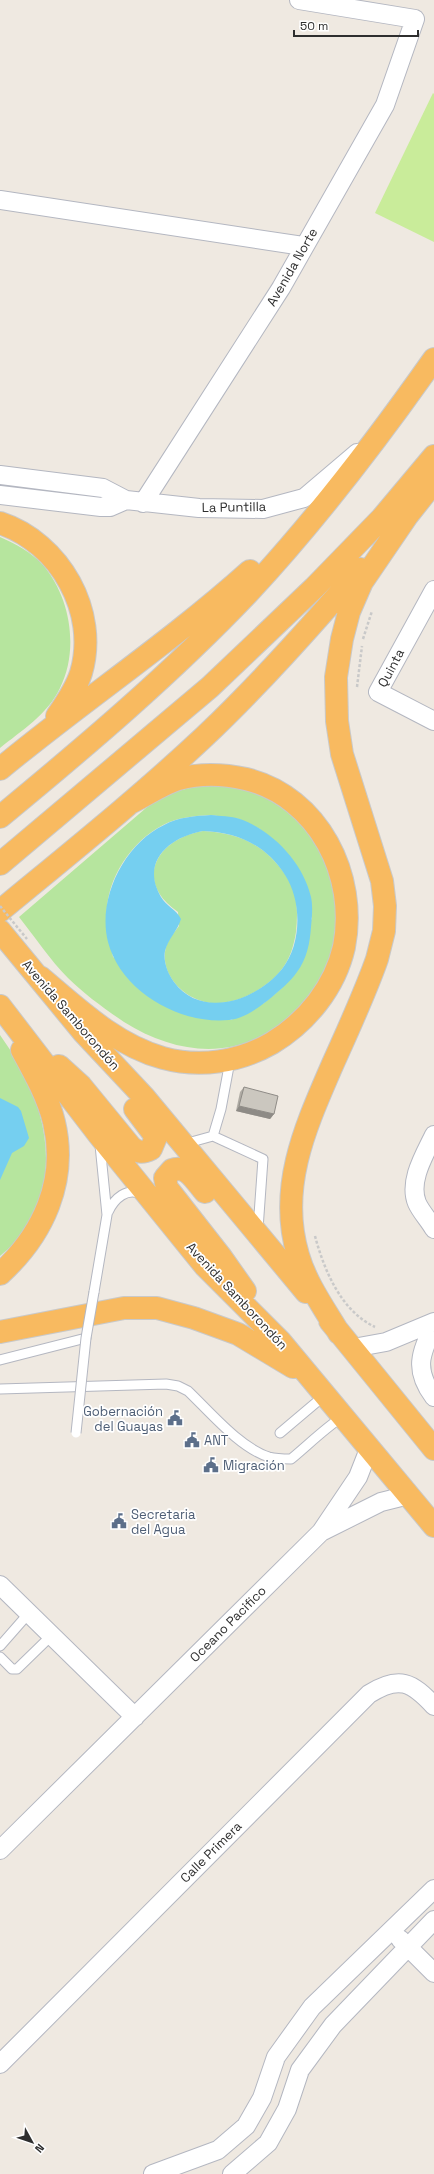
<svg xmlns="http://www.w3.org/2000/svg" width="434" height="2174" viewBox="0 0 434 2174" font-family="'Space Grotesk',sans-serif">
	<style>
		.green { fill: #b6e59e; fill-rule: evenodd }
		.pitch { fill: #c9ec9a }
		.water { fill: #75cff0; fill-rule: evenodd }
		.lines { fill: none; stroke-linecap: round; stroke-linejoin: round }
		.service-casing { stroke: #b4b7c1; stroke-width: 11 }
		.minor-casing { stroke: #b4b7c1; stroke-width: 20 }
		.trunk-casing { stroke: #c9c9c9; stroke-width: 24 }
		.path { stroke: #c9c9c9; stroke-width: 2.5; stroke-dasharray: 3 2; stroke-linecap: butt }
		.service { stroke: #fff; stroke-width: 9 }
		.minor { stroke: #fff; stroke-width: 18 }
		.trunk { stroke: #f8ba60; stroke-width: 22 }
		.service-bridge-casing { stroke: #b4b7c1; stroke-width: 11; stroke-linecap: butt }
		.path-bridge { stroke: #c9c9c9; stroke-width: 2.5; stroke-dasharray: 3 2; stroke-linecap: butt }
		.service-bridge { stroke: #fff; stroke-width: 9 }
		.wall { fill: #afaba4 }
		.shaded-wall { fill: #8e8b86 }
		.building { fill: #cbc7bf; stroke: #8e8b86 }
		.labels { text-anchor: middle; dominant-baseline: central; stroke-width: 3.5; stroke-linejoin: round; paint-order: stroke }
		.street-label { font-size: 13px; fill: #2e2e2e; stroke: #fff }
		.service-label { font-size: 13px; fill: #4e5e75; stroke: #fff; text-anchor: start }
	</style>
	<rect width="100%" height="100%" fill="#efe9e1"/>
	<path class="green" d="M 0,537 C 16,544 31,552 43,565 C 71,598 79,650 60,688 C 48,714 21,731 0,748 Z
		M 211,785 C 227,787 243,788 259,794 C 272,799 284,808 294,817 C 336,855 348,916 326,969 C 318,988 305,1004 289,1018 C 239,1061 178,1056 124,1022 C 105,1009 84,994 68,978 C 50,960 35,937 19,917 L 153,802 C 172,792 189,786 211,785 ZM 211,815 L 239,819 L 260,829 L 312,918 L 282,988 L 264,1003 L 231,1020 L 113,957 C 111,945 108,932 107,920 C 104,882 130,842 163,825 C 178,817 195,816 211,815 Z
		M 203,831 C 240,833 266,845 287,877 C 298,894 298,912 296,932 C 294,945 290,959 282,969 C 266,990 232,1008 205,1002 C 183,997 162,976 165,952 C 166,942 173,934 179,926 L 178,912 C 133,881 156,839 203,831 Z
		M 0,1035 C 8,1047 17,1059 23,1071 C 55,1134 59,1208 0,1256 Z"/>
	<path class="pitch" d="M 433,93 L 434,94 L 434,242 L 375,213 Z"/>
	<path class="water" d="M 211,815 C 220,816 231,816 240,819 C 273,831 303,863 311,897 C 313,906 312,917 311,927 C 310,942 307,959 297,972 C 290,982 280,990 272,997 C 261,1006 244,1019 229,1020 C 181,1025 121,992 108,942 C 97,899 124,844 164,825 C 178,817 195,816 211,815 ZM 203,831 C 237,832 266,845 285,875 C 302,901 302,944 282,969 C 257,1000 202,1020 174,982 C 168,974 163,962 165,951 C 168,939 178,930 181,919 C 176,909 166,906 161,897 C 140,861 170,837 203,831 Z
		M 0,1098 L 18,1107 L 21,1111 L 29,1138 L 24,1146 L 12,1153 L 0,1180 Z"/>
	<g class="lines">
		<g class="service-casing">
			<path id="service" d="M 230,1061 L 221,1109 L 213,1136 L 263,1159 L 258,1229
				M 184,1144 L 213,1136
				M 108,1212 C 114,1199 127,1186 143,1195
				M 94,1292 L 107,1215 L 100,1145
				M 0,1360 L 86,1338
				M 0,1389 L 166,1384 L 178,1386 L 188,1391 C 210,1412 240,1448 269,1457 C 276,1459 284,1459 291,1459 C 308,1445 324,1429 342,1417
				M 280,1433 L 325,1395
				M 0,1646 L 29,1613
				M 0,1657 L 12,1669 L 17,1669 L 52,1635"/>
		</g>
		<g class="minor-casing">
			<path id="minor" d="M 0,200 L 303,246
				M 0,475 L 103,488 L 126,500 L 199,508 L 263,509 L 304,498 L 357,453
				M 0,495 L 101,507 L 110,507 L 126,500
				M 143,503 L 281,288 L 385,105 L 415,19 L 299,0
				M 434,590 L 378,692 L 434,721
				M 434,1135 C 425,1154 408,1181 417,1203 C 421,1212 429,1220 434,1229
				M 434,1325 C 421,1353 413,1369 434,1397
				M 353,1348 L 386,1342 L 434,1322
				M 323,1531 L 381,1502 L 409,1495
				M 0,1585 L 135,1717
				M 0,1850 L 321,1532 L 358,1477 L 369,1449
				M 400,1939 L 434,1973
				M 0,2064 L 369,1694 C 399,1675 412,1682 434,1706
				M 153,2174 L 218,2150 L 246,2126 L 262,2098 L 276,2057 L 312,2007 L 434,1889
				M 232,2174 L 268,2143 L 287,2109 L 300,2070 L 333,2025 L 434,1920"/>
		</g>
		<g class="trunk-casing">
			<path id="trunk" d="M 0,523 C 60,543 99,612 81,673 C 76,689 66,703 57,716
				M 0,769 C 82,701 171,642 250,571
				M 0,817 C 86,746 171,674 248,593 C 316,520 377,440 434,359
				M 0,864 L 210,687 L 314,588 L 382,518 L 434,456
				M 0,911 C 69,854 139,798 204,737 C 260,684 311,626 361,569
				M 0,931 L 84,1033 L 144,1097 L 306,1292
				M 40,977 C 77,1008 115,1045 163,1058 C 200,1068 239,1062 272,1043 C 307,1022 335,987 344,947 C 358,876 319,797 246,779 C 224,774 201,773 178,779 C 162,784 145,796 130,803
				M 0,1006 L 99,1135 L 205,1266 L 280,1341 L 434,1526
				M 59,1066 L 81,1086 L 131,1147 C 139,1153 143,1153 151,1149 L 156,1137 L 135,1109
				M 205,1192 C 196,1182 187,1164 172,1170 L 165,1178 L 167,1188 L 221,1257 L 245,1291
				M 0,1274 C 43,1235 68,1181 54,1122 C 48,1097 34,1072 22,1050
				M 330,1321 L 434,1449
				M 0,1332 L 124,1308 L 157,1308 L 194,1318 L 238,1334 L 293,1367
				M 339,1333 C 324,1308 306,1283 298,1255 C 278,1188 305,1128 331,1068 C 347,1032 364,996 377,959 L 384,931 L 385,906 L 382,881 L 342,754 L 337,721 L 336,677 L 342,639 L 349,612 L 362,582 L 407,516 L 434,482"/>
		</g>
		<path class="path" d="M 363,639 L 372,611
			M 357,687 L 362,646
			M 315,1236 C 324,1270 341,1311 375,1327"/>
		<use href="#service" class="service"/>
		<use href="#minor" class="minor"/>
		<use href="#trunk" class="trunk"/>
		<g class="service-bridge-casing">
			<path id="service-bridge" d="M 76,1433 L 86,1338 L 94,1292"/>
		</g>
		<path class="path-bridge" d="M 0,906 L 27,939"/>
		<use href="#service-bridge" class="service-bridge"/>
	</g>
	<path class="wall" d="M 244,1087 L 274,1114 L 270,1119 L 236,1111 L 240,1092 Z"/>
	<path class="shaded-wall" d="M 239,1106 L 274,1114 L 270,1119 L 236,1111 Z"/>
	<path class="building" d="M 244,1087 L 278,1096 L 274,1114 L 239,1106 Z"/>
	<defs>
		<g id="civic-bare" transform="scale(1.2)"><path d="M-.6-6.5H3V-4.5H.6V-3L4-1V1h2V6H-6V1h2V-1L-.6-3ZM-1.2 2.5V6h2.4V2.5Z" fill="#5c6f8a" stroke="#fff" stroke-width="2.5" paint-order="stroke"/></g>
	</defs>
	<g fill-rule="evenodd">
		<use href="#civic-bare" x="175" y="1418"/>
		<use href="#civic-bare" x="192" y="1440"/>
		<use href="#civic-bare" x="211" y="1465"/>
		<use href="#civic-bare" x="119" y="1521"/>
	</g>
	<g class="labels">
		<g class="street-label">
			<text transform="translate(292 267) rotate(-60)">Avenida Norte</text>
			<text transform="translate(234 507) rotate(-1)">La Puntilla</text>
			<text transform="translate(391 668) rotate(-62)">Quinta</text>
			<text transform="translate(71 1015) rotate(49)">Avenida Samborondón</text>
			<text transform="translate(237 1296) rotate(47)">Avenida Samborondón</text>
			<text transform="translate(228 1624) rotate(-45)">Oceano Pacifico</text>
			<text transform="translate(211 1852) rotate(-45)">Calle Primera</text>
		</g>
		<g class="service-label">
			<text x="163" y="1411" text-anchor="end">Gobernación<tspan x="163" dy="15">del Guayas</tspan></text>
			<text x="204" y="1440">ANT</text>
			<text x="223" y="1465">Migración</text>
			<text x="131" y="1514">Secretaria<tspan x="131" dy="15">del Agua</tspan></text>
		</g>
	</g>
	<g transform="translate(32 2142) rotate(130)" stroke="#ffffff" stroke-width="3" paint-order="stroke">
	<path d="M0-3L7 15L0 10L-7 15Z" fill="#2e2e2e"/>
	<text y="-6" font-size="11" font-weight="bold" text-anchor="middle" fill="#2e2e2e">N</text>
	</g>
	<path d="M294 30v6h124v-6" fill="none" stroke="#2e2e2e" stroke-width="2"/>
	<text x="300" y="30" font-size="12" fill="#2e2e2e" stroke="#ffffff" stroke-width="3" paint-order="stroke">50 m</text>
</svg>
